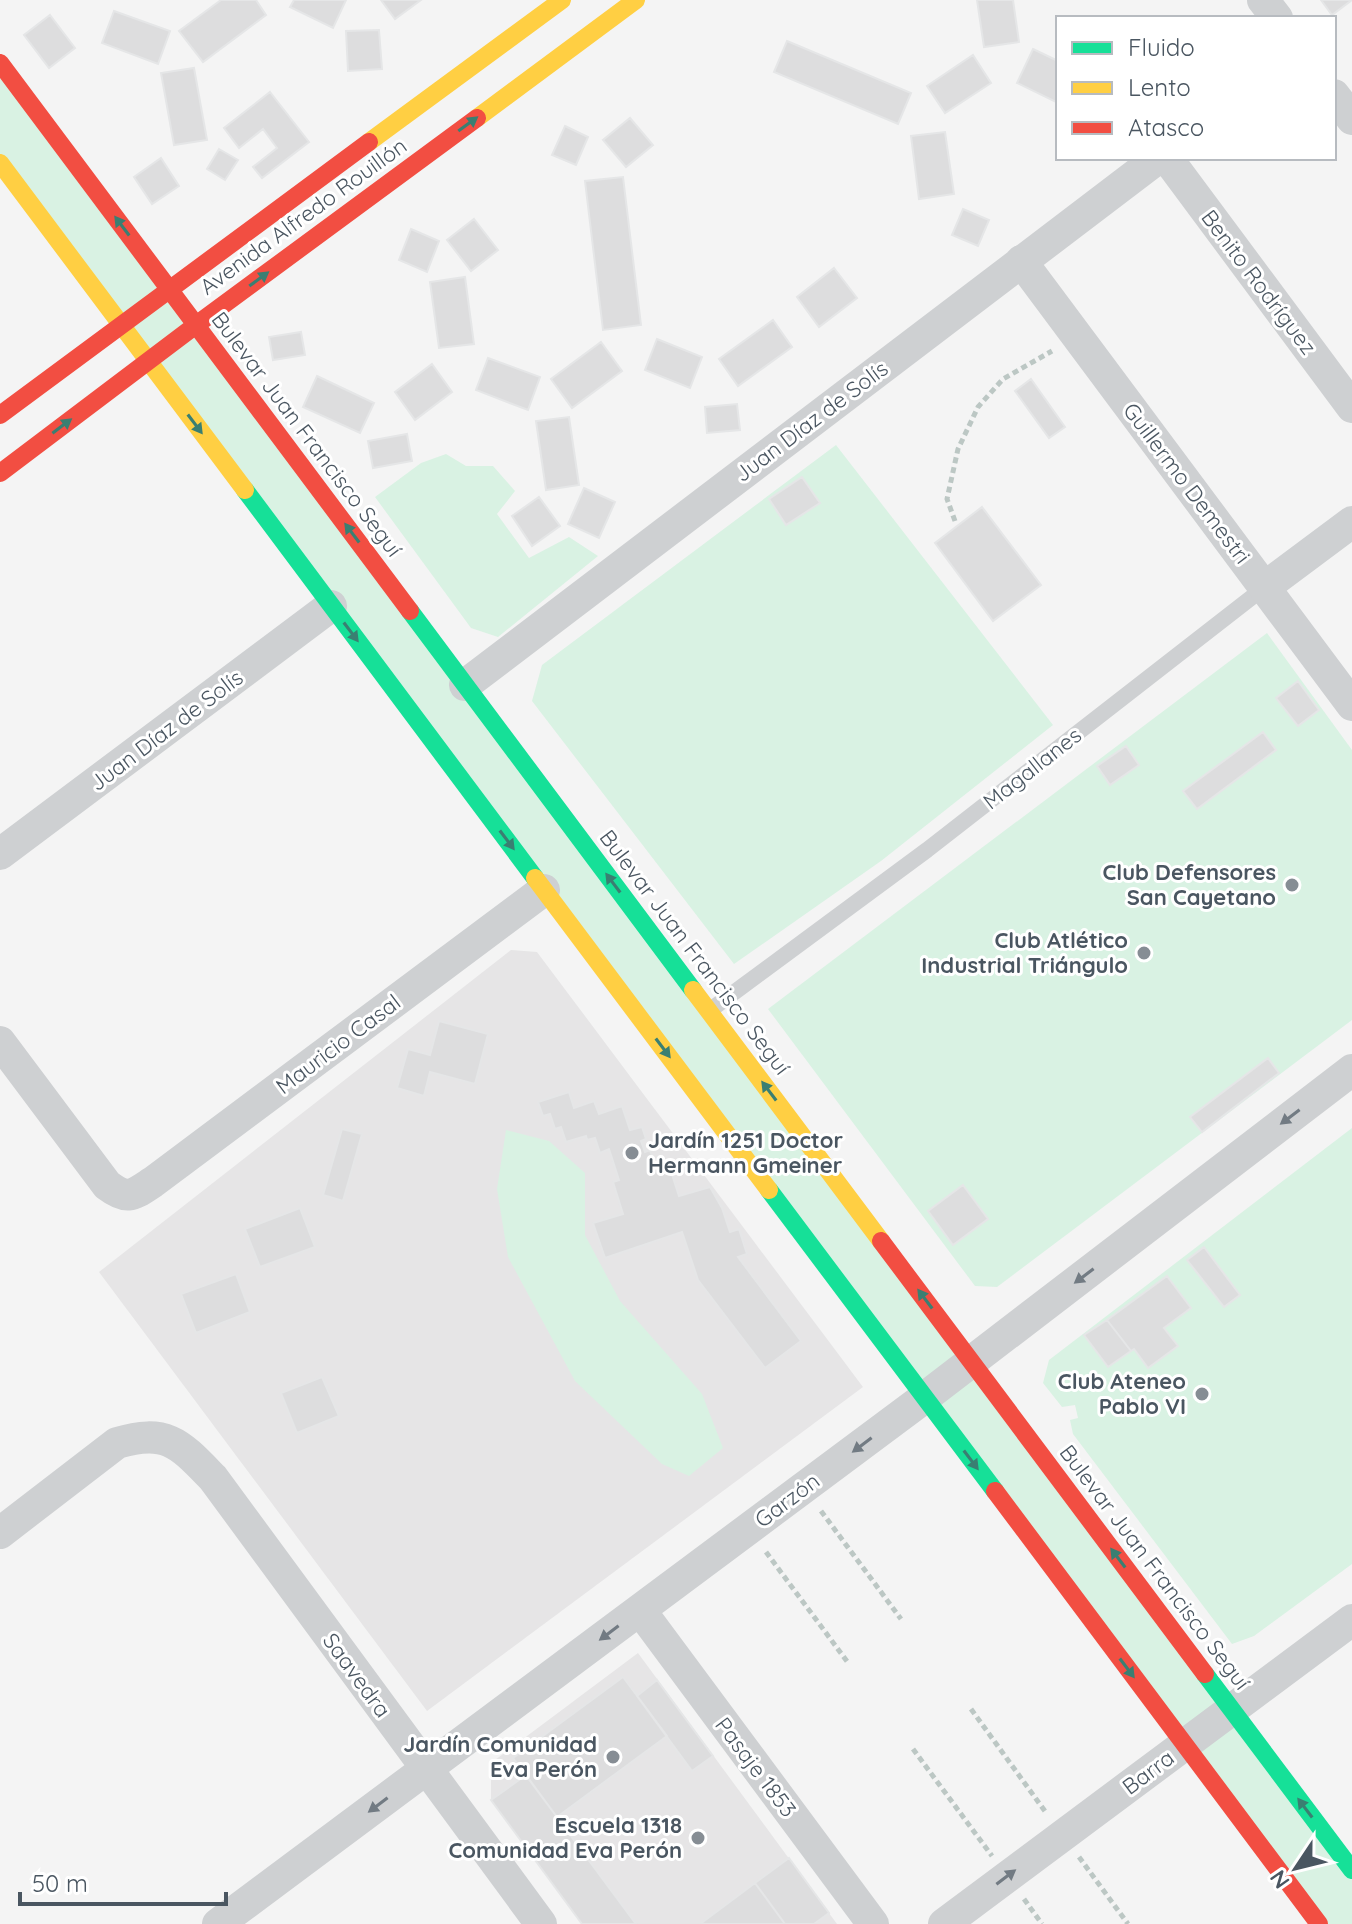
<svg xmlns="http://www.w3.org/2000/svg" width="1352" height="1924" viewBox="0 0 1352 1924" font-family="Quicksand,sans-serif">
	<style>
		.education { fill: #e6e5e6 }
		.green { fill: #d9f2e3 }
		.building { fill: #ddddde; stroke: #e5e6e7; stroke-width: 2 }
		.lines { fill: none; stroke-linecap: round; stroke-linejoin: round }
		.path { stroke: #bcc7c4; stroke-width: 5; stroke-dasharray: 6 4; stroke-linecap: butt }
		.lane { stroke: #ced0d2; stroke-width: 16 }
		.street { stroke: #ced0d2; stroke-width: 32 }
		.fast { stroke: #16e098; stroke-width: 18 }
		.slow { stroke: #ffcf43; stroke-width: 18 }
		.jam { stroke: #f24e42; stroke-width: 18 }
		.oneway { fill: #3a7f72 }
		.oneway2 { fill: #727b83 }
		.poi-dot { fill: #868d94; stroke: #fff; stroke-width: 3 }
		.labels { text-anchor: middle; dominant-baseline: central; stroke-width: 6; stroke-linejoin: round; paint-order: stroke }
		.street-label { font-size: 22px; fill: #4a5661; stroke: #fff }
		.poi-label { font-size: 22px; font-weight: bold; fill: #4a5661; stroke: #fff; text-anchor: end }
	</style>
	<rect width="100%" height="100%" fill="#f4f4f4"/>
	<path class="education" d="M 511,950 L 537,952 L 863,1387 L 427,1711 L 99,1272 Z
		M 638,1653 L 837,1924 L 582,1924 L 491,1800 L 491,1763 Z"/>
	<path class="green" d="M 0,63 L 1352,1870 L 1352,1924 L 1319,1924 L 0,163 Z
		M 836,445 L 1053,725 L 881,861 L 734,964 L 532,701 L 542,665 Z
		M 446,454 L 466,466 L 493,466 L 515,491 L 497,514 L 529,558 L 569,537 L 598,556 L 498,637 L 471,628 L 375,497 L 421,463 Z
		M 1267,633 L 1352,750 L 1352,1020 L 997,1287 L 975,1286 L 768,1009 Z
		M 1352,1128 L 1352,1564 L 1254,1636 L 1232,1644 L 1073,1434 L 1070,1420 L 1078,1418 L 1075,1405 L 1062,1407 L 1043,1383 L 1049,1360 Z
		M 506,1130 L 549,1141 L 585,1173 L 585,1235 L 620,1301 L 702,1394 L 723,1448 L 689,1476 L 662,1464 L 575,1381 L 508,1257 L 497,1189 Z"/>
	<path class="building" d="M 221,0 L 256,0 L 266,15 L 203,62 L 179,31 Z
		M 294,0 L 346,0 L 333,28 L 290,7 Z
		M 381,0 L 421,0 L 395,19 Z
		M 977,0 L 1013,0 L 1019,42 L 984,47 Z
		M 1321,0 L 1352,0 L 1332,15 Z
		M 114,11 L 170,31 L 158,64 L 102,43 Z
		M 50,15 L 75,48 L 49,68 L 24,35 Z
		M 379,30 L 382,69 L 348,71 L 346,31 Z
		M 787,41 L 911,93 L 898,124 L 774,72 Z
		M 1033,49 L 1058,61 L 1058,103 L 1017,83 Z
		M 973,55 L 991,83 L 945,113 L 927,86 Z
		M 194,68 L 207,140 L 174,145 L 161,73 Z
		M 270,92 L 309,142 L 262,178 L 253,167 L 277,148 L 263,129 L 239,148 L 224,128 Z
		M 630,118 L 653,145 L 626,167 L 603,140 Z
		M 565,126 L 588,137 L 576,165 L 552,155 Z
		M 945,132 L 954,194 L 919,199 L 911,136 Z
		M 219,149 L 238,160 L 225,180 L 207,169 Z
		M 161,158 L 179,186 L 152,204 L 134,177 Z
		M 623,177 L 641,325 L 603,330 L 585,181 Z
		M 963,209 L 989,220 L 978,246 L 952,235 Z
		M 474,219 L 498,250 L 471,271 L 447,240 Z
		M 411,229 L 439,241 L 427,272 L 399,260 Z
		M 834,268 L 857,298 L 819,327 L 797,297 Z
		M 465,277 L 474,344 L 439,348 L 430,282 Z
		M 773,320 L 792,347 L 738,386 L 719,359 Z
		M 301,332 L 305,355 L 273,360 L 269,337 Z
		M 657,339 L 702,357 L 690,388 L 645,370 Z
		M 601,342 L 622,371 L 572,408 L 551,379 Z
		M 488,358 L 540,377 L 528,410 L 476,390 Z
		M 432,364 L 452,392 L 415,420 L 395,392 Z
		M 317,376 L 374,403 L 360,433 L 303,407 Z
		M 1031,379 L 1065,427 L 1049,438 L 1015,391 Z
		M 737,404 L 740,430 L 707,433 L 705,407 Z
		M 569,417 L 579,485 L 546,490 L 536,421 Z
		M 407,434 L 412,461 L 373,468 L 368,441 Z
		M 802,477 L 820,503 L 786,525 L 769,499 Z
		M 584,488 L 615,502 L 599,538 L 568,524 Z
		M 539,497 L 560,526 L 532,546 L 512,516 Z
		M 982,507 L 1041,585 L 993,621 L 935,543 Z
		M 1298,681 L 1319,710 L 1298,726 L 1276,698 Z
		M 1263,732 L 1276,750 L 1197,809 L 1183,791 Z
		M 1126,746 L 1139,765 L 1110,785 L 1097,766 Z
		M 439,1021 L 488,1034 L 475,1084 L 430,1072 L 424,1096 L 397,1088 L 408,1049 L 430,1055 Z
		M 1268,1058 L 1279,1073 L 1202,1132 L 1190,1117 Z
		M 569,1092 L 574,1108 L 594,1101 L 599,1114 L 622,1106 L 630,1130 L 642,1127 L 646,1139 L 641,1141 L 645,1152 L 650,1150 L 656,1169 L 669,1165 L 679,1196 L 710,1187 L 722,1208 L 730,1232 L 739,1229 L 747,1254 L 738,1257 L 801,1341 L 765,1368 L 698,1280 L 682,1232 L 605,1258 L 593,1223 L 623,1214 L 613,1182 L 619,1180 L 609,1149 L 600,1153 L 595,1138 L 587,1140 L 586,1136 L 566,1142 L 561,1127 L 555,1129 L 550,1114 L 543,1116 L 538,1102 Z
		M 342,1129 L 362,1134 L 343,1201 L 323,1195 Z
		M 963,1185 L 988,1219 L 953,1245 L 928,1211 Z
		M 300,1208 L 315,1247 L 260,1267 L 245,1229 Z
		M 1204,1247 L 1240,1295 L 1224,1307 L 1187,1260 Z
		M 236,1274 L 250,1312 L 196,1333 L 181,1294 Z
		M 1167,1276 L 1191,1308 L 1164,1328 L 1178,1346 L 1148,1368 L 1134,1349 L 1131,1351 L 1107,1320 Z
		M 1107,1320 L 1131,1351 L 1108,1367 L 1084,1335 Z
		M 322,1377 L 339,1416 L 297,1433 L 281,1393 Z
		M 623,1677 L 667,1736 L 557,1817 L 513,1758 Z
		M 657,1680 L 713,1756 L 692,1771 L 637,1696 Z
		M 526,1775 L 590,1862 L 636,1924 L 582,1924 L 491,1800 Z
		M 789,1858 L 829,1913 L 814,1924 L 785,1924 L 755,1883 Z
		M 755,1883 L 785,1924 L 700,1924 Z"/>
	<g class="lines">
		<path class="path" d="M 955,521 L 947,499 L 958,449 L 978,407 L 1003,379 L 1052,351
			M 821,1511 L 901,1619
			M 766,1552 L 849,1664
			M 971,1709 L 1047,1814
			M 913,1749 L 992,1856
			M 1079,1857 L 1128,1924
			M 1024,1899 L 1042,1924"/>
		<path class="lane" d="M 709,1011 L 927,850 L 1265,587"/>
		<path class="street" d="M 1263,0 L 1277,18
			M 1334,95 L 1352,119
			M 1167,158 L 1352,407
			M 1021,261 L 1352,705
			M 1265,587 L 1352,522
			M 465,685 L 1158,158
			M 0,854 L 331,606
			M 0,1042 L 107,1185 C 128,1201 133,1195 153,1182 L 544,890
			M 0,1533 L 117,1443 C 167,1428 180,1444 213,1478 L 541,1924
			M 640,1610 L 873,1924
			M 218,1924 L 924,1398 L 1352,1070
			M 944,1924 L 1352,1620"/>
		<path class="fast" d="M 245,490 L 535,878
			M 410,611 L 693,990
			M 769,1190 L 995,1491
			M 1205,1674 L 1352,1870"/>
		<path class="slow" d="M 477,118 L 636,0
			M 369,142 L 562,0
			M 0,163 L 245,490
			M 535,878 L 769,1190
			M 693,990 L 881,1241"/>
		<path class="jam" d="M 0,63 L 410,611
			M 0,415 L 369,142
			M 0,473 L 196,325 L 477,118
			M 881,1241 L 1205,1674
			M 995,1491 L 1319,1924"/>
	</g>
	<defs><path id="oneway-solid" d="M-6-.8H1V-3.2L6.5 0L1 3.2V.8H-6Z" transform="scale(2)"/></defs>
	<g class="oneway">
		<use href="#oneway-solid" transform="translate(468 124) rotate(-36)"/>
		<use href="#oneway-solid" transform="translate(122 226) rotate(-127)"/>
		<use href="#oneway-solid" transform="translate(259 279) rotate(-36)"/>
		<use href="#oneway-solid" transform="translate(195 424) rotate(53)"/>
		<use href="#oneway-solid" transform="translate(62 426) rotate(-37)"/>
		<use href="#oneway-solid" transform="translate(352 533) rotate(-127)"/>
		<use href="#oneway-solid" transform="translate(351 632) rotate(53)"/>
		<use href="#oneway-solid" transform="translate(507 840) rotate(53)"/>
		<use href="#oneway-solid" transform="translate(613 883) rotate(-127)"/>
		<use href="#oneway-solid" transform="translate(663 1048) rotate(53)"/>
		<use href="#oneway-solid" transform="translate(769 1091) rotate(-127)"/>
		<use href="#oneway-solid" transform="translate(925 1299) rotate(-127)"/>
		<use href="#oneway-solid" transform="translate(971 1460) rotate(53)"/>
		<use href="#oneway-solid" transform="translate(1118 1558) rotate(-127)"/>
		<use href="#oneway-solid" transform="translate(1127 1668) rotate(53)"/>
		<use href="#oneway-solid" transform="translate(1305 1808) rotate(-127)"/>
	</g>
	<g class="oneway2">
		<use href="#oneway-solid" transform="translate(1290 1117) rotate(143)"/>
		<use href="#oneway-solid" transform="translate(1084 1276) rotate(143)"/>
		<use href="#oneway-solid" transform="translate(862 1445) rotate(143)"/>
		<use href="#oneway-solid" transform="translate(609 1633) rotate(143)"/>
		<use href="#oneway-solid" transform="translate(378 1805) rotate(143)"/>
		<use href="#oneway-solid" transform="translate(1006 1877) rotate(-37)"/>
	</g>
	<g class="poi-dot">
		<circle cx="1292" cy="885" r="8"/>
		<circle cx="1144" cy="953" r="8"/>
		<circle cx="632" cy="1153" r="8"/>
		<circle cx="1202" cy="1394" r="8"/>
		<circle cx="613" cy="1757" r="8"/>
		<circle cx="698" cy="1838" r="8"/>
	</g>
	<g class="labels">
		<g class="street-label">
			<text transform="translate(303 216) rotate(-36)">Avenida Alfredo Rouillón</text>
			<text transform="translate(1259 282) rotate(53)">Benito Rodríguez</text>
			<text transform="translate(811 421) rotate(-37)">Juan Díaz de Solís</text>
			<text transform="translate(307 434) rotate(53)">Bulevar Juan Francisco Seguí</text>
			<text transform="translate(1187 483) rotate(53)">Guillermo Demestri</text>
			<text transform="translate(166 730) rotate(-37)">Juan Díaz de Solís</text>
			<text transform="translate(1032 768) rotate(-38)">Magallanes</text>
			<text transform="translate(695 952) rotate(53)">Bulevar Juan Francisco Seguí</text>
			<text transform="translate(338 1044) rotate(-37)">Mauricio Casal</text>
			<text transform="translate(787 1500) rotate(-37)">Garzón</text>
			<text transform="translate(1155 1567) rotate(53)">Bulevar Juan Francisco Seguí</text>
			<text transform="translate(357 1675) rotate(54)">Saavedra</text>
			<text transform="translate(756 1767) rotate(53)">Pasaje 1853</text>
			<text transform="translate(1148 1772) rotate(-37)">Barra</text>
		</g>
		<g class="poi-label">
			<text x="1276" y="872">Club Defensores<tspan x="1276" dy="25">San Cayetano</tspan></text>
			<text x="1128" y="940">Club Atlético<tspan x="1128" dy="25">Industrial Triángulo</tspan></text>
			<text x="648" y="1140" text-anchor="start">Jardín 1251 Doctor<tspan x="648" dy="25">Hermann Gmeiner</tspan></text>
			<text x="1186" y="1381">Club Ateneo<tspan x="1186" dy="25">Pablo VI</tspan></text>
			<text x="597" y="1744">Jardín Comunidad<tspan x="597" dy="25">Eva Perón</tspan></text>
			<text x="682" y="1825">Escuela 1318<tspan x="682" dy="25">Comunidad Eva Perón</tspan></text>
		</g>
	</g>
	<rect x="1056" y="16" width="280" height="144" fill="#ffffff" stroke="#b7bbc0" stroke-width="2"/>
	<rect x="1072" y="42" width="40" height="12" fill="#16e098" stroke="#b7bbc0" stroke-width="2"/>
	<text x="1128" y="56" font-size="24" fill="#4a5661">Fluido</text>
	<rect x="1072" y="82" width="40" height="12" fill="#ffcf43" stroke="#b7bbc0" stroke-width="2"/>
	<text x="1128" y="96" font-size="24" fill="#4a5661">Lento</text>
	<rect x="1072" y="122" width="40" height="12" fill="#f24e42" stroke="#b7bbc0" stroke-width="2"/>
	<text x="1128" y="136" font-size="24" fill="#4a5661">Atasco</text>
	<g transform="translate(1296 1868) rotate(235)" stroke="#ffffff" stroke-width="6" paint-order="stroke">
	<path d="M0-6L14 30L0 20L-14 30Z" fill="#4a5661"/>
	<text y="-12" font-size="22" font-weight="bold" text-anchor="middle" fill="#4a5661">N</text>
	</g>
	<path d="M20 1892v12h206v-12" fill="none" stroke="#4a5661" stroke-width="4"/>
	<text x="32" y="1892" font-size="24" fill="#4a5661" stroke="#ffffff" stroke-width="6" paint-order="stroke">50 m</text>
</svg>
